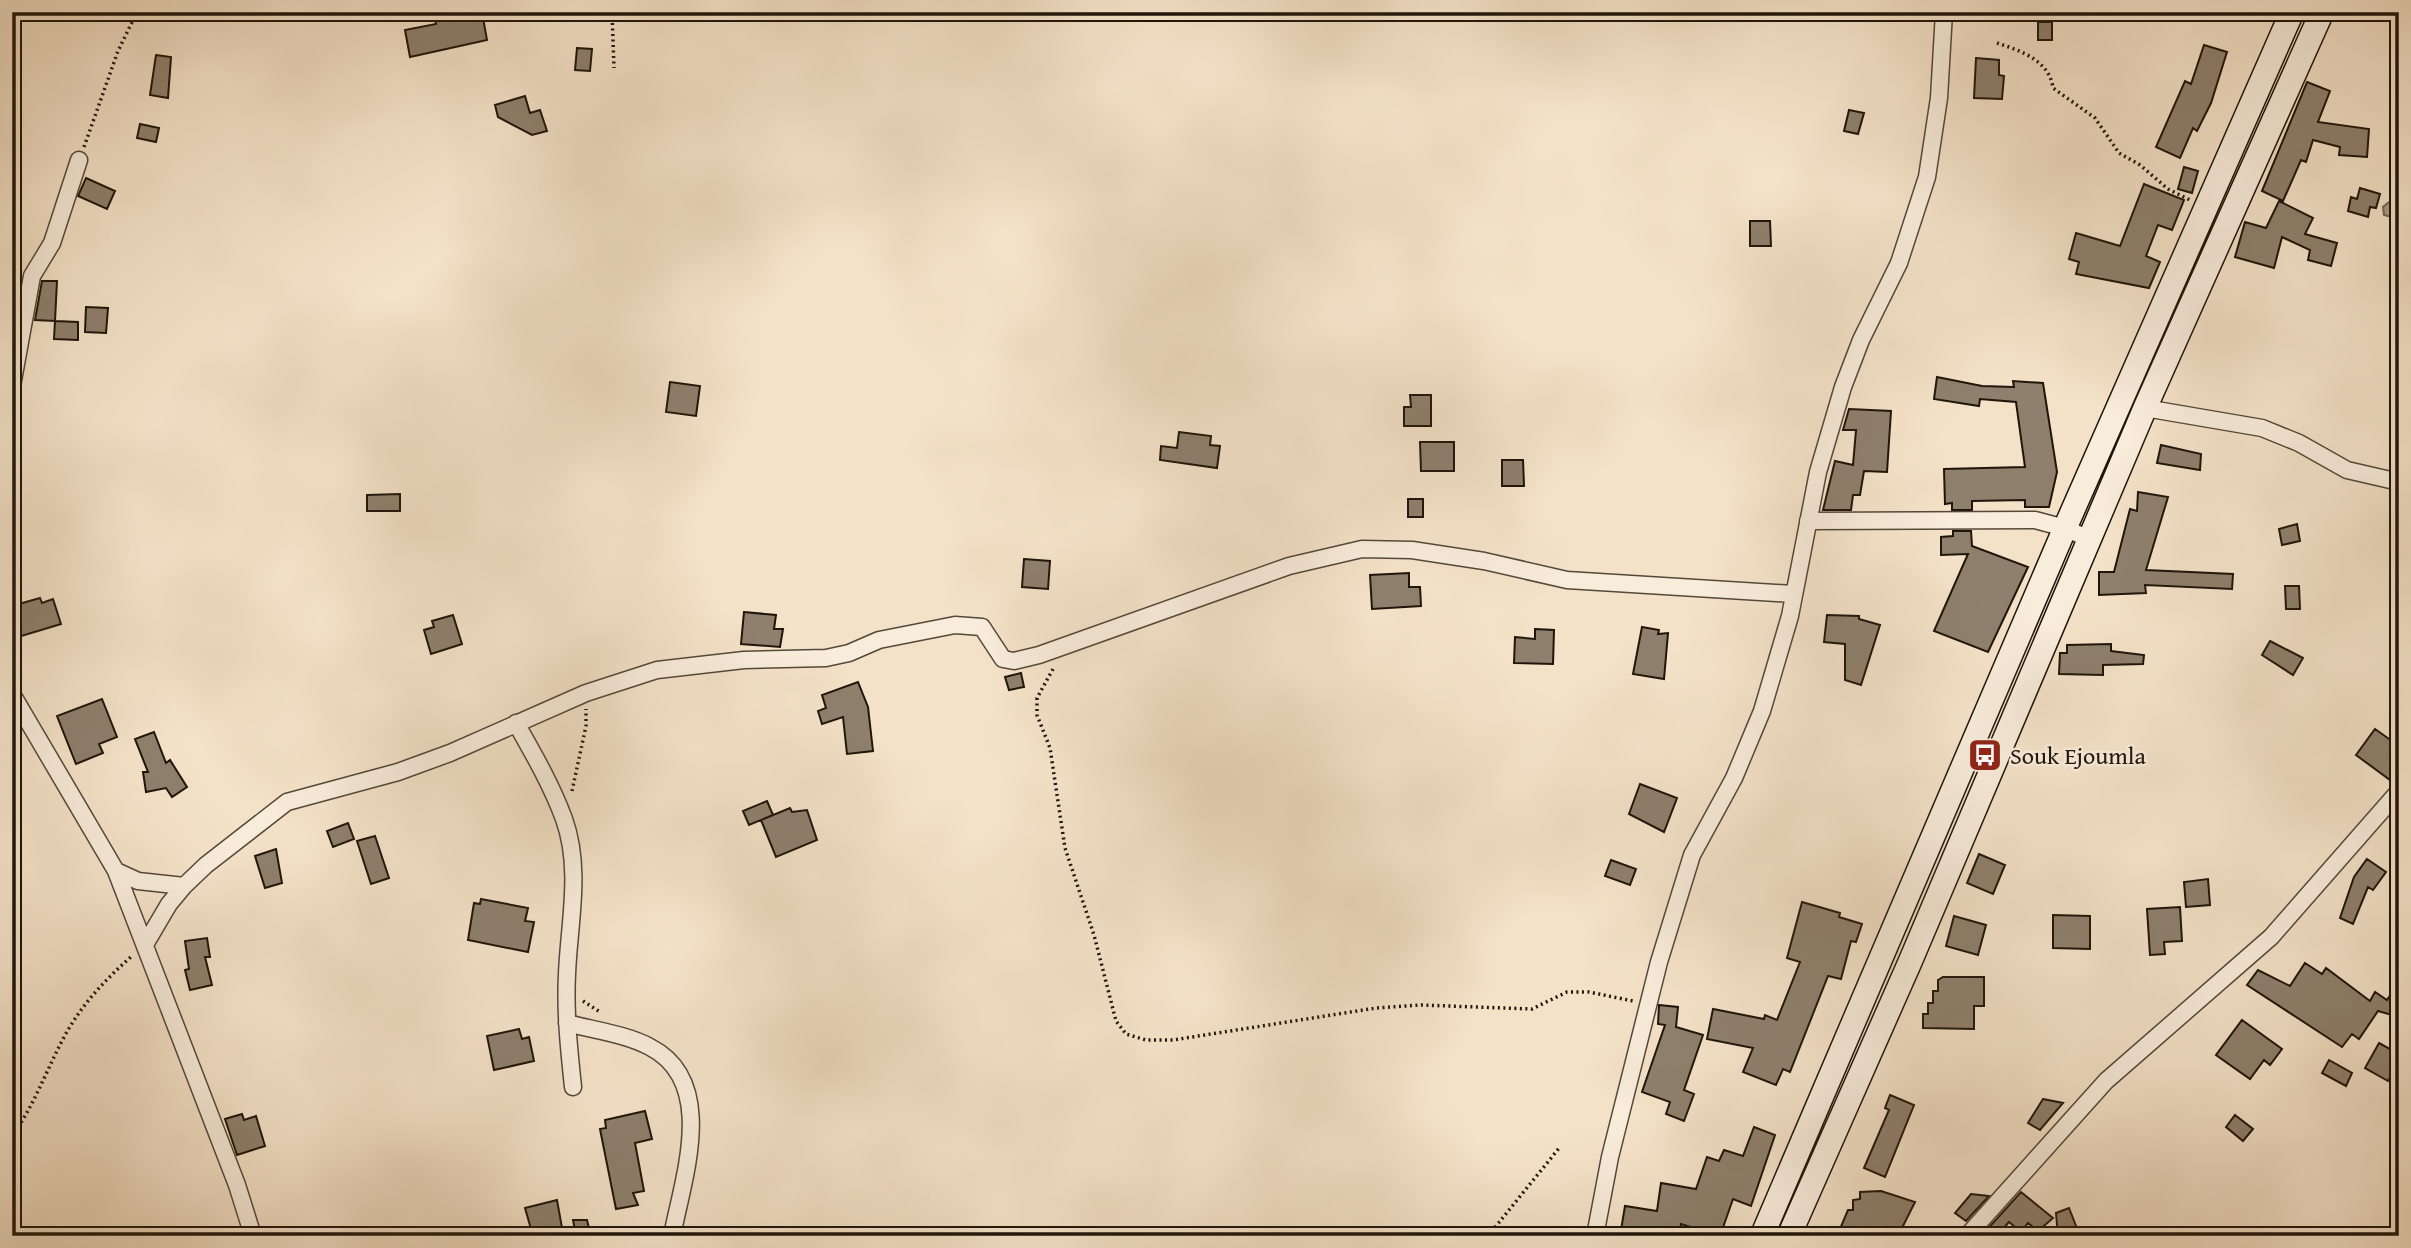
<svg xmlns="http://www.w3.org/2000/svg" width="2411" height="1248" viewBox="0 0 2411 1248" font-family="'Gentium Book Plus',serif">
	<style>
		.water { fill: #ac9c88; stroke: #746656; stroke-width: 2 }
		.building { fill: #8e806d; stroke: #1f150b; stroke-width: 2 }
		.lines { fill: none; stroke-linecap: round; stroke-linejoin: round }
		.minor-casing { stroke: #54483a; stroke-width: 19 }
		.secondary-casing { stroke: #1f150b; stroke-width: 26 }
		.path { stroke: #1f150b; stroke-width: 3.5; stroke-dasharray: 2 3.5; stroke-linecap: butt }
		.minor { stroke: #f8ecdb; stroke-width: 16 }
		.secondary { stroke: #f8ecdb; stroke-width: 23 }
		.labels { text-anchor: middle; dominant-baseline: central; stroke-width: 5; stroke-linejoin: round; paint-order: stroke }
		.poi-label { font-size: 24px; fill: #1f150b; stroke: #f8ecdb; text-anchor: start }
	</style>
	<rect width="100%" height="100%" fill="#f4e2c8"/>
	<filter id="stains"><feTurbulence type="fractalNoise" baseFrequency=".00286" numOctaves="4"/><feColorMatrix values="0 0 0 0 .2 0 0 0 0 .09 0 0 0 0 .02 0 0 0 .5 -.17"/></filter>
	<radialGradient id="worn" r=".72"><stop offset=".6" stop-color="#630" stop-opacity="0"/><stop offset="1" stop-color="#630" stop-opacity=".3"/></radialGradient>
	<path class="water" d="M 2389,202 L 2399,205 L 2399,219 L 2384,215 L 2383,207 Z"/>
	<path class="building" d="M 458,12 L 482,12 L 487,40 L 410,57 L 405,30 L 436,24 L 435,17 Z
		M 2038,22 L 2052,22 L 2052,40 L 2038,40 Z
		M 2204,45 L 2227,52 L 2211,103 L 2197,131 L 2193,128 L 2180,158 L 2156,147 L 2185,81 L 2191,84 Z
		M 577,48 L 592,49 L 590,71 L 575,70 Z
		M 156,55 L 171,57 L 168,98 L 150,95 Z
		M 1976,58 L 1999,60 L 1999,75 L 2004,76 L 2002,99 L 1974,98 Z
		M 2307,82 L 2330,91 L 2318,122 L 2369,129 L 2367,157 L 2339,155 L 2340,147 L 2313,140 L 2306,162 L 2301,160 L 2283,201 L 2262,191 Z
		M 525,96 L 530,113 L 540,110 L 547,131 L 532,135 L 498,117 L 495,105 Z
		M 1849,110 L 1864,113 L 1858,134 L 1844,131 Z
		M 140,124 L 159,128 L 156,142 L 137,138 Z
		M 2184,167 L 2198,171 L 2192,193 L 2178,189 Z
		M 86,178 L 115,191 L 107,209 L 78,196 Z
		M 2144,184 L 2184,200 L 2172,230 L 2158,225 L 2146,256 L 2160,262 L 2149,288 L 2076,274 L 2079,262 L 2069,259 L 2076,233 L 2120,246 Z
		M 2360,188 L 2380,194 L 2376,208 L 2370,207 L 2368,217 L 2348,211 L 2351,197 L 2357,199 Z
		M 2279,201 L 2313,218 L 2305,234 L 2337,243 L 2331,266 L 2308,260 L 2310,250 L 2282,237 L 2274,268 L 2235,257 L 2245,222 L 2266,228 Z
		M 1750,221 L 1770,221 L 1771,246 L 1750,246 Z
		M 42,281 L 57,281 L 55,321 L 35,320 Z
		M 86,307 L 108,308 L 106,333 L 85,332 Z
		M 55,321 L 78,322 L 78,340 L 54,339 Z
		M 1937,377 L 1982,386 L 2014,387 L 2013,381 L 2043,383 L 2057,472 L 2049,507 L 2025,507 L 2025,500 L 1972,501 L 1972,510 L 1952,510 L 1952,503 L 1945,504 L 1944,469 L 2025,467 L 2016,402 L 1980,399 L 1979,406 L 1934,399 Z
		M 670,382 L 700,386 L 696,416 L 666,412 Z
		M 1410,395 L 1431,395 L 1431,426 L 1404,426 L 1404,407 L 1411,407 Z
		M 1849,409 L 1891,411 L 1887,472 L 1864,471 L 1860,495 L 1853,495 L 1851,510 L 1823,510 L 1835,461 L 1853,465 L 1856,430 L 1843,430 Z
		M 1179,432 L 1211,436 L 1210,445 L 1220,446 L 1217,468 L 1160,460 L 1161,446 L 1177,448 Z
		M 1420,442 L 1454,442 L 1454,471 L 1421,471 Z
		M 2161,445 L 2201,454 L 2200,470 L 2157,463 Z
		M 1502,460 L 1523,460 L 1524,486 L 1502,486 Z
		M 2138,492 L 2168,497 L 2146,570 L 2233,574 L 2232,589 L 2145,585 L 2146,593 L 2099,595 L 2099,572 L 2114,572 L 2130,509 L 2137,511 Z
		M 400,494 L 400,511 L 367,511 L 367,495 Z
		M 1408,499 L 1423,499 L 1423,517 L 1408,517 Z
		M 2297,524 L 2300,541 L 2282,545 L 2279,529 Z
		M 1953,531 L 1971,531 L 1972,546 L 2028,567 L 1988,652 L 1934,631 L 1968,554 L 1941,555 L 1941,537 L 1953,536 Z
		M 1024,559 L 1050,561 L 1048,589 L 1022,587 Z
		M 1409,573 L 1409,587 L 1420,587 L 1421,606 L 1372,609 L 1370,575 Z
		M 2285,586 L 2299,586 L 2300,609 L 2286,609 Z
		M 40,598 L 42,603 L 53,599 L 61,624 L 18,637 L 12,606 Z
		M 744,612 L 776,615 L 774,629 L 783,629 L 780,647 L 741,644 Z
		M 453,615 L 462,644 L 431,654 L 424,630 L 434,627 L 432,621 Z
		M 1827,615 L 1859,616 L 1859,619 L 1880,625 L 1861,685 L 1845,680 L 1845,644 L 1824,642 Z
		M 1642,627 L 1659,630 L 1658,634 L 1668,633 L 1664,679 L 1633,674 Z
		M 1535,629 L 1554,630 L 1553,664 L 1514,663 L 1515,637 L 1535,639 Z
		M 2270,641 L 2303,658 L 2293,675 L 2262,655 Z
		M 2111,644 L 2111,651 L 2144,655 L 2143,664 L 2103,665 L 2103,675 L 2059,674 L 2060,653 L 2067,653 L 2067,645 Z
		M 1021,673 L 1024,687 L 1009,690 L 1005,677 Z
		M 858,682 L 868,707 L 873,751 L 847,754 L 843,717 L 822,724 L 818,711 L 826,708 L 822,695 Z
		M 102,699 L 117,737 L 99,744 L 103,753 L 76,764 L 57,716 Z
		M 2375,729 L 2399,746 L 2399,768 L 2390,780 L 2356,755 Z
		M 154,732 L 166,763 L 170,760 L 187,787 L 172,797 L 166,788 L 146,792 L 143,772 L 148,772 L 135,739 Z
		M 1640,784 L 1677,798 L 1664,832 L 1629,814 Z
		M 767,801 L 773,815 L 749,825 L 743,811 Z
		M 790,808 L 792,812 L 807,810 L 817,840 L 776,857 L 761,820 Z
		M 348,823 L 354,839 L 333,847 L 327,831 Z
		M 375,836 L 389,878 L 371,884 L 357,841 Z
		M 276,849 L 282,883 L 265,888 L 255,856 Z
		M 1979,854 L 2005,865 L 1993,894 L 1967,883 Z
		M 2367,859 L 2386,872 L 2373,890 L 2368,887 L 2353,924 L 2340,918 L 2354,877 Z
		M 1611,860 L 1636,869 L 1630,885 L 1605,876 Z
		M 2208,879 L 2210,905 L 2186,907 L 2184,882 Z
		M 481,899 L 528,908 L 525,921 L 534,922 L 528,952 L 468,940 L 474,903 L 480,904 Z
		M 1802,902 L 1840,913 L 1839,917 L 1862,924 L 1856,942 L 1851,941 L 1841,979 L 1828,976 L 1790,1072 L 1783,1069 L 1776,1085 L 1743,1072 L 1753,1048 L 1707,1039 L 1713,1009 L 1764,1019 L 1765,1015 L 1777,1020 L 1800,962 L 1787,958 Z
		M 2180,907 L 2182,941 L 2164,942 L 2165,954 L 2150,955 L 2147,909 Z
		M 2053,915 L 2090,916 L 2090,949 L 2053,948 Z
		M 1954,916 L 1986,925 L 1978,955 L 1946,946 Z
		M 207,938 L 210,957 L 205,957 L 212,985 L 190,990 L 185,970 L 189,969 L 185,941 Z
		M 2305,963 L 2322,974 L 2326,968 L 2370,1001 L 2375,992 L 2387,1000 L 2399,982 L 2399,1017 L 2378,1011 L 2359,1039 L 2352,1034 L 2342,1047 L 2247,985 L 2258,970 L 2290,986 Z
		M 1943,977 L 1984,977 L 1984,1006 L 1974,1006 L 1974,1029 L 1923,1028 L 1923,1014 L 1928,1014 L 1928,1003 L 1933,1003 L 1933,991 L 1938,991 L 1938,980 Z
		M 1659,1005 L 1678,1007 L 1676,1027 L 1703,1035 L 1684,1090 L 1694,1094 L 1684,1121 L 1666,1114 L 1670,1102 L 1642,1092 L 1665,1025 L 1658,1024 Z
		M 2242,1020 L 2282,1049 L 2270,1065 L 2264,1060 L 2250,1079 L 2216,1055 Z
		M 519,1029 L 522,1039 L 529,1037 L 534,1061 L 494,1070 L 487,1036 Z
		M 2379,1043 L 2399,1054 L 2399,1061 L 2388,1081 L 2365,1068 Z
		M 2329,1060 L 2352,1073 L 2346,1086 L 2322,1073 Z
		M 1890,1095 L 1914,1105 L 1885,1177 L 1864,1168 L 1889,1110 L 1885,1108 Z
		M 2043,1099 L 2063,1103 L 2040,1130 L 2028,1123 Z
		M 645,1111 L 652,1139 L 635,1143 L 644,1191 L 633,1193 L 638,1205 L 616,1209 L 600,1129 L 606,1128 L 605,1120 Z
		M 242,1114 L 244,1120 L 256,1116 L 265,1146 L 237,1155 L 225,1119 Z
		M 2235,1115 L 2253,1129 L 2243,1141 L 2226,1127 Z
		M 1754,1127 L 1775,1135 L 1751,1206 L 1733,1199 L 1720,1236 L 1681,1224 L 1679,1236 L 1620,1236 L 1625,1206 L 1657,1211 L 1661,1183 L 1696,1189 L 1707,1157 L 1719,1161 L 1724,1150 L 1743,1156 Z
		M 1881,1191 L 1915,1202 L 1898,1236 L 1837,1236 L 1848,1210 L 1853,1210 L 1853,1200 L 1860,1199 L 1860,1192 Z
		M 2021,1192 L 2053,1218 L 2038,1231 L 2028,1223 L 2021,1232 L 2009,1222 L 1997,1236 L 1983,1234 Z
		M 1971,1194 L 1989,1196 L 1966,1221 L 1955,1213 Z
		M 557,1200 L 562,1228 L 533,1236 L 525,1208 Z
		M 2069,1208 L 2080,1236 L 2058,1236 L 2056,1213 Z
		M 573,1220 L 587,1220 L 590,1232 L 576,1236 Z"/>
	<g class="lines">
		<g class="minor-casing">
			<path id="minor" d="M 12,386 L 32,276 L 52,243 L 79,160
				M 2145,408 L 2262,428 L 2299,443 L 2347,470 L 2399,482
				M 1808,521 L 2035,520 L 2065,528 L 2089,539
				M 12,694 L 116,871 L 237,1185 L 253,1236
				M 516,723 C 533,753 552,786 564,819 C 582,869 569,923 567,974 C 565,1012 569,1049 573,1087
				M 116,871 L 138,881 L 184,886
				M 146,943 L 169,904 L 184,886 L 206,865 L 287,802 L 398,772 L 450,753 L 586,693 L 657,670 L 744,660 L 826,658 L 849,653 L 879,640 L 955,625 L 982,627 L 1003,659 L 1014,661 L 1039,655 L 1289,566 L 1362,549 L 1412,550 L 1484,561 L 1567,580 L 1793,594
				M 567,1023 C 593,1030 626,1034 650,1047 C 718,1082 683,1178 672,1236
				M 1595,1236 L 1610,1157 L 1659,962 L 1692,855 L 1734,778 L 1762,711 L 1790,616 L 1818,472 L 1843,387 L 1861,340 L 1899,263 L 1927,177 L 1939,98 L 1944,12
				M 1967,1236 L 2106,1081 L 2271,937 L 2399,791"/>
		</g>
		<g class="secondary-casing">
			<path id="secondary" d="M 1762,1236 L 2065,528 L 2292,12
				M 1789,1236 L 1910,962 L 2145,408 L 2322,12"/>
		</g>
		<path class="path" d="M 612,12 L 614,68
			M 1997,43 C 2021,51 2049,60 2053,88 L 2095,118 L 2119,153 L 2140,165 L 2168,189 L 2190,200
			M 84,147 L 118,51 L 137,12
			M 1053,669 L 1037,698 L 1037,715 L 1050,748 L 1065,848 L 1094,935 L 1116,1021 L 1126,1034 L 1146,1040 L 1173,1040 L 1376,1008 L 1421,1005 L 1532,1009 L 1567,992 L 1589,992 L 1633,1001
			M 572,791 L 586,726 L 586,709
			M 583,1001 L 600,1012
			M 12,1136 C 36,1103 48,1065 68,1030 C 85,1001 107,978 132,956
			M 1612,1230 L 1648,1236
			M 1488,1236 L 1560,1147"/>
		<use href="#minor" class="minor"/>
		<use href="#secondary" class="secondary"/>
	</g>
	<defs>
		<g id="bus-square" transform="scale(1.75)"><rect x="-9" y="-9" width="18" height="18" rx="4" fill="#8f2418" stroke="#f8ecdb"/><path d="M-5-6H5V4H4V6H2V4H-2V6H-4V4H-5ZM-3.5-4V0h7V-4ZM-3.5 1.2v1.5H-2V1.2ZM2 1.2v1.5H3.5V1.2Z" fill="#fff"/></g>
	</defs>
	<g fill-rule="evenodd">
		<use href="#bus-square" x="1985" y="755"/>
	</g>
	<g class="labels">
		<g class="poi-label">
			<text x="2010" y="755">Souk Ejoumla</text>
		</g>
	</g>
	<rect width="2411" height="1248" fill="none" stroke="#f4e2c8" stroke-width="42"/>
	<rect x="14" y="14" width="2383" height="1220" fill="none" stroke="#1f150b" stroke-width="3.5"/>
	<rect x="21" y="21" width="2369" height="1206" fill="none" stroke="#1f150b" stroke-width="2"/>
	<rect width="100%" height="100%" filter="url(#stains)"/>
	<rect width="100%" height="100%" fill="url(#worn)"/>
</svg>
